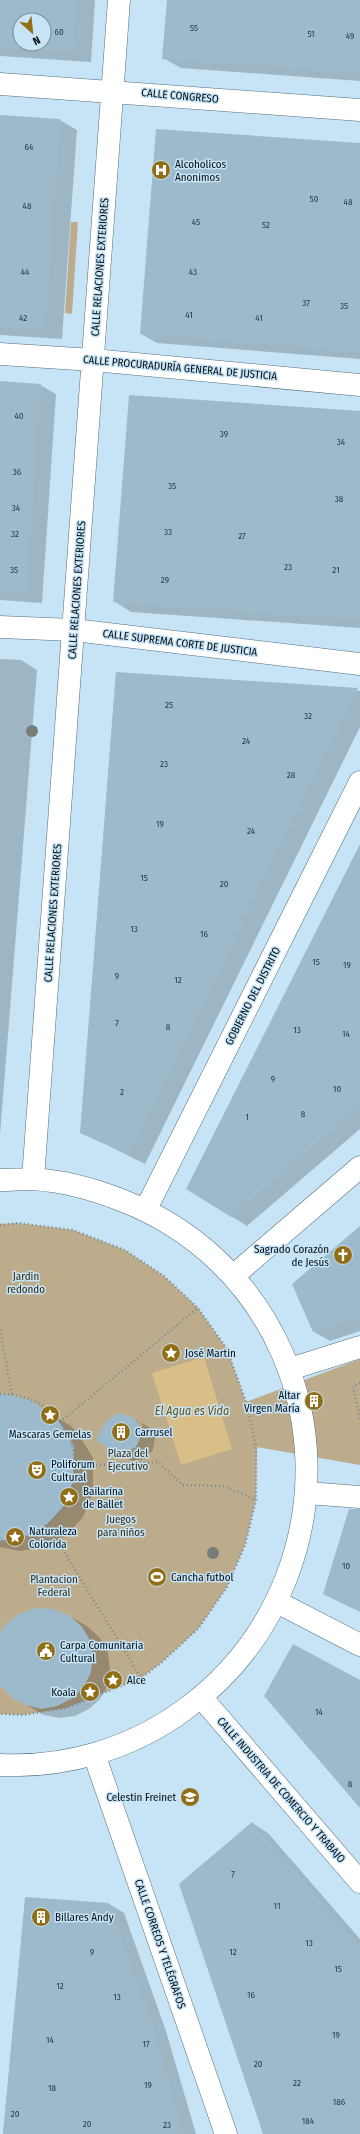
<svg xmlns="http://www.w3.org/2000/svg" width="360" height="2134" viewBox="0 0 360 2134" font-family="'Fira Sans Condensed',sans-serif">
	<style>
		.green { fill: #bdac8c }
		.water { fill: #d9be88 }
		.shadow { fill: #0003; fill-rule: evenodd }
		.building { fill: #9cbacb; fill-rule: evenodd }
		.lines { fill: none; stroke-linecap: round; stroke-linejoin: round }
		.street-casing { stroke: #536e7e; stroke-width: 23 }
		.path { stroke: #748996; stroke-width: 2.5; stroke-dasharray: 1 3; stroke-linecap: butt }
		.street { stroke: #fff; stroke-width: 22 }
		.tree { fill: #767d78 }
		.labels { text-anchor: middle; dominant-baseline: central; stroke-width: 3; stroke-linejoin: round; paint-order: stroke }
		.number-label { font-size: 9px; fill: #2a3841 }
		.street-label { font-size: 11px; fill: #040d13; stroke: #c6e4f6 }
		.poi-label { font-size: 11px; fill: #040d13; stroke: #c6e4f6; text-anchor: start }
		.park-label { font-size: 11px; fill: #352910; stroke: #c6e4f6 }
		.water-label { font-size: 12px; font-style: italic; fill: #6c5110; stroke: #c6e4f6 }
	</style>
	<rect width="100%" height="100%" fill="#c6e4f6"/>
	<path class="green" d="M 71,222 L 78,222 L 72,314 L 65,313 Z
		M 18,1223 L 73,1230 L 125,1250 L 164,1276 L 198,1308 L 227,1349 L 246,1402 L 360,1359 L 360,1465 L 257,1447 L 256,1500 L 245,1545 L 227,1587 L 198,1629 L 161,1663 L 141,1678 L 66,1708 L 23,1715 L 0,1714 L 0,1224 Z"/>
	<path class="water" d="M 204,1357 L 232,1449 L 181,1465 L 152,1373 Z"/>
	<path class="shadow" d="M 0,0 L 95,0 L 91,62 L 0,56 ZM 20,20 L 44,20 L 44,44 L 20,44 Z
		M 168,0 L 360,0 L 360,81 L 181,68 L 163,58 Z
		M 0,116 L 60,120 L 77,130 L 62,339 L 0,335 Z
		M 360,144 L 360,359 L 157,343 L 141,334 Z
		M 0,382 L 40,385 L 56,394 L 42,603 L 0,600 Z
		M 360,412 L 360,628 L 131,612 L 114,601 Z
		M 0,659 L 21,660 L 37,670 L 0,1135 Z
		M 116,673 L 360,691 L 360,727 L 145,1164 L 81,1132 Z
		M 360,846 L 360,1129 L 247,1226 L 231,1216 Z
		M 360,1227 L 360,1331 L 330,1341 L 314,1332 Z
		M 0,1396 L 30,1401 L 71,1426 L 79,1435 L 93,1458 L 93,1493 L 83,1517 L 67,1535 L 45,1547 L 20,1551 L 0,1547 Z
		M 123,1415 L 138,1421 L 136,1421 L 141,1428 L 143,1426 L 139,1422 L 149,1427 L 152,1432 L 155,1438 L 153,1450 L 144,1459 L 132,1461 L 98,1439 L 106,1422 L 110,1418 Z
		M 69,1616 L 87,1626 L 100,1638 L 108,1653 L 110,1670 L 108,1685 L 100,1699 L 89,1709 L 75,1716 L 60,1718 L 44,1715 L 12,1697 L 0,1682 L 0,1635 Z
		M 252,1823 L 268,1833 L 360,1939 L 360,2134 L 265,2134 Z
		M 26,1898 L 109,1904 L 124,1913 L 166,2031 L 196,2134 L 3,2134 Z"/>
	<path class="building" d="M 0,0 L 76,0 L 72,52 L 0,47 ZM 20,20 L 44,20 L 44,44 L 20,44 Z
		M 167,0 L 360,0 L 360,73 L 162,59 Z
		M 0,115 L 60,119 L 45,330 L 0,327 Z
		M 156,129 L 360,143 L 360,352 L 140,334 Z
		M 0,381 L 41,384 L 26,594 L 0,593 Z
		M 129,395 L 360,411 L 360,620 L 113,602 Z
		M 116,672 L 358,688 L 129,1155 L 80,1133 Z
		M 360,844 L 360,1106 L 231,1217 L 186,1189 Z
		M 360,1226 L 360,1317 L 313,1332 L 292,1284 Z
		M 0,1393 L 30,1400 L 51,1414 L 60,1423 L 74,1446 L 73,1482 L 64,1506 L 47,1524 L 25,1537 L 0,1541 Z
		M 116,1414 L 123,1414 L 134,1418 L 141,1429 L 141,1436 L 136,1447 L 124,1453 L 111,1450 L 96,1440 L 105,1422 Z
		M 349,1509 L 360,1509 L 360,1612 L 323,1594 Z
		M 35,1608 L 53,1609 L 69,1615 L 82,1627 L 91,1642 L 93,1659 L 90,1675 L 82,1689 L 71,1699 L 57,1706 L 41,1709 L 26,1705 L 12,1698 L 0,1685 L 0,1633 L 5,1625 L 19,1614 Z
		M 293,1644 L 360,1680 L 360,1808 L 264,1696 Z
		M 252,1822 L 360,1947 L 360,2134 L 263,2134 L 179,1884 Z
		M 25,1897 L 109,1903 L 151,2022 L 184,2134 L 3,2134 Z"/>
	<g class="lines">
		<g class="street-casing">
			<path id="street" d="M 0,84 L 360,110
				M 0,354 L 93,360 L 360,385
				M 0,627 L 74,630 L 360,664
				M 33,1179 L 119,0
				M 0,1180 C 11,1180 22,1179 33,1179 C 64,1181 93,1189 121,1200 C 273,1258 344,1426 287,1576 C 266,1631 231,1676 184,1710 C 131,1749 65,1768 0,1765
				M 146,1209 L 360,782
				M 233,1276 L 360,1167
				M 290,1369 L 360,1347
				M 307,1493 L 360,1497
				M 277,1602 L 360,1645
				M 201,1697 L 360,1882
				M 94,1754 L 226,2134"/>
		</g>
		<path class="path" d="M 0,1225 L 18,1223 L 73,1230 L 125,1250 L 164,1276 L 198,1308 L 227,1349 L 246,1402 L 256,1447 L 256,1500 L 245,1545 L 227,1587 L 198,1629 L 161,1663 L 141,1678 L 66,1708 L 23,1715 L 0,1714
			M 0,1330 L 12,1394
			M 360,1383 L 353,1386 L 360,1419
			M 0,1394 C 97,1394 103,1535 0,1541
			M 60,1422 L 198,1308
			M 76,1466 L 158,1462 L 183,1485 L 224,1486 L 256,1500
			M 48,1525 L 141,1678"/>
		<use href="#street" class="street"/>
	</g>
	<g class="tree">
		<circle cx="32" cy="731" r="6"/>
		<circle cx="213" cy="1553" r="6"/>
	</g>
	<defs>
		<g id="hospital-disc" transform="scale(1)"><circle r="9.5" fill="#926e16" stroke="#c6e4f6"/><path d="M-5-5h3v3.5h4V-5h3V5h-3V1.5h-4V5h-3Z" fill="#fff"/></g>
		<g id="church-disc" transform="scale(1)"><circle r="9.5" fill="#926e16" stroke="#c6e4f6"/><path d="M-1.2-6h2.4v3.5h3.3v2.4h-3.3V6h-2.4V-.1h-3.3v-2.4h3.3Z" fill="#fff"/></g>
		<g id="sight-disc" transform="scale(1)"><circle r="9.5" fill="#926e16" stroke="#c6e4f6"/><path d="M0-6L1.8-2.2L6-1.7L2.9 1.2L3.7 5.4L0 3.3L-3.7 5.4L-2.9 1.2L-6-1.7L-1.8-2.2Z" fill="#fff"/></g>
		<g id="building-disc" transform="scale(1)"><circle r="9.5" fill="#926e16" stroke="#c6e4f6"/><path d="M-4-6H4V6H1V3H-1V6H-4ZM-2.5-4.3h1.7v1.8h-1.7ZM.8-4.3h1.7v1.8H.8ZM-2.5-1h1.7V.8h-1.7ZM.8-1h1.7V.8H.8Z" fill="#fff"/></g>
		<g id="theatre-disc" transform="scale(1)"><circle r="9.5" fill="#926e16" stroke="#c6e4f6"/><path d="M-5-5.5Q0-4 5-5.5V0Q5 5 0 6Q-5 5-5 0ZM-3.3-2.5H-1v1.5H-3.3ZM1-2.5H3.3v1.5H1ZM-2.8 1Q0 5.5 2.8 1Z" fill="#fff"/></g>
		<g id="stadium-disc" transform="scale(1)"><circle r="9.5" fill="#926e16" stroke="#c6e4f6"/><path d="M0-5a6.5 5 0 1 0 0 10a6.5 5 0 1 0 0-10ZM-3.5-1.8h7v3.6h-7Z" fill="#fff"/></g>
		<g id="civic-disc" transform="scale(1)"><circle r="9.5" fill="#926e16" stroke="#c6e4f6"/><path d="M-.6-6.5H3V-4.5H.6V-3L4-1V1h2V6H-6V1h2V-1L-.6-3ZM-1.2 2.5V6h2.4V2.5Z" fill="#fff"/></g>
		<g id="school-disc" transform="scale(1)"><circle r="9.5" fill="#926e16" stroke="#c6e4f6"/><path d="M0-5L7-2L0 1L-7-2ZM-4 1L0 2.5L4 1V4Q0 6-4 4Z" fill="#fff"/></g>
	</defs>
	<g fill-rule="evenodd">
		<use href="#hospital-disc" x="161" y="170"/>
		<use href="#church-disc" x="343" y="1255"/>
		<use href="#sight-disc" x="171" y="1353"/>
		<use href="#building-disc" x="314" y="1401"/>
		<use href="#sight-disc" x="50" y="1415"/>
		<use href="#building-disc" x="121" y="1432"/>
		<use href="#theatre-disc" x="37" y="1470"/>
		<use href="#sight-disc" x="69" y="1497"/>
		<use href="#sight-disc" x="15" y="1537"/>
		<use href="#stadium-disc" x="157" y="1577"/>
		<use href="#civic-disc" x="46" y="1651"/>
		<use href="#sight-disc" x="113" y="1680"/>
		<use href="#sight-disc" x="90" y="1692"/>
		<use href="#school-disc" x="190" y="1797"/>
		<use href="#building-disc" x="41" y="1917"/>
	</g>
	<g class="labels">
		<g class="number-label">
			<text x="194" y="28">55</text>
			<text x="59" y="32">60</text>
			<text x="311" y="34">51</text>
			<text x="350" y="36">49</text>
			<text x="29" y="147">64</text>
			<text x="314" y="199">50</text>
			<text x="348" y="202">48</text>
			<text x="27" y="206">48</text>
			<text x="196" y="222">45</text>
			<text x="266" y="225">52</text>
			<text x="25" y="272">44</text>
			<text x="193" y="272">43</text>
			<text x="306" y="303">37</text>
			<text x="344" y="306">35</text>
			<text x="189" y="315">41</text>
			<text x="23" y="318">42</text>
			<text x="259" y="318">41</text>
			<text x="19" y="416">40</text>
			<text x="224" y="434">39</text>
			<text x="341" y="442">34</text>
			<text x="17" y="472">36</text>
			<text x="172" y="486">35</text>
			<text x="339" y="499">38</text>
			<text x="16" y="508">34</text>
			<text x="168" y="532">33</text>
			<text x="15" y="534">32</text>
			<text x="242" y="536">27</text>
			<text x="288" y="567">23</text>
			<text x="14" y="570">35</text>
			<text x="336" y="570">21</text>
			<text x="165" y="580">29</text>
			<text x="169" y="705">25</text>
			<text x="308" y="716">32</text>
			<text x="246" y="741">24</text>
			<text x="164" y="764">23</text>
			<text x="291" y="775">28</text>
			<text x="160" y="824">19</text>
			<text x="251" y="831">24</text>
			<text x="144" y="878">15</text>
			<text x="224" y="884">20</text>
			<text x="134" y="929">13</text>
			<text x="204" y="934">16</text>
			<text x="316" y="962">15</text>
			<text x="347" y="965">19</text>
			<text x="117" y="976">9</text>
			<text x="178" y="980">12</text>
			<text x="117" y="1023">7</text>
			<text x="168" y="1027">8</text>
			<text x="297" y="1030">13</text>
			<text x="346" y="1034">14</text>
			<text x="273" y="1079">9</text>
			<text x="337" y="1089">10</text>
			<text x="122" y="1092">2</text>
			<text x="303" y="1114">8</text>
			<text x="247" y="1117">1</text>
			<text x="346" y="1566">10</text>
			<text x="319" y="1712">14</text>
			<text x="350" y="1784">8</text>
			<text x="233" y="1874">7</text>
			<text x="277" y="1906">11</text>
			<text x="309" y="1943">13</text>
			<text x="92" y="1952">9</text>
			<text x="233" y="1952">12</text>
			<text x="338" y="1969">15</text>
			<text x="60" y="1986">12</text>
			<text x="251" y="1995">16</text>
			<text x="117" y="1997">13</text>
			<text x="336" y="2035">19</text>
			<text x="50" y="2040">14</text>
			<text x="146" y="2044">17</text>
			<text x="258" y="2064">20</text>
			<text x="297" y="2083">22</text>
			<text x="148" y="2085">19</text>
			<text x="52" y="2088">18</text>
			<text x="339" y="2102">186</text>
			<text x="15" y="2114">20</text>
			<text x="308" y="2121">184</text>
			<text x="87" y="2124">20</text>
			<text x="167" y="2125">23</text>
		</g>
		<g class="street-label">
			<text transform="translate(180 96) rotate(5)">CALLE CONGRESO</text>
			<text transform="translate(100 267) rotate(-86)">CALLE RELACIONES EXTERIORES</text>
			<text transform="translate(180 368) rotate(5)">CALLE PROCURADURÍA GENERAL DE JUSTICIA</text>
			<text transform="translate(77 590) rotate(-86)">CALLE RELACIONES EXTERIORES</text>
			<text transform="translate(180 643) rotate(7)">CALLE SUPREMA CORTE DE JUSTICIA</text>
			<text transform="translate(53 913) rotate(-86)">CALLE RELACIONES EXTERIORES</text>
			<text transform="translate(253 996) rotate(-63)">GOBIERNO DEL DISTRITO</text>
			<text transform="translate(281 1790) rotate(49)">CALLE INDUSTRIA DE COMERCIO Y TRABAJO</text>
			<text transform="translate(160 1944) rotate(71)">CALLE CORREOS Y TELÉGRAFOS</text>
		</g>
		<g class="poi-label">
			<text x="175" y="164">Alcoholicos<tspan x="175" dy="13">Anonimos</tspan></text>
			<text x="329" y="1249" text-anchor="end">Sagrado Corazón<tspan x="329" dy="13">de Jesús</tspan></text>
			<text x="185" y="1353">José Martin</text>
			<text x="300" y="1395" text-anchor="end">Altar<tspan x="300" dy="13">Virgen María</tspan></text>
			<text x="135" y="1432">Carrusel</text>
			<text x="50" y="1434" text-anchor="middle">Mascaras Gemelas</text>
			<text x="51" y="1464">Poliforum<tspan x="51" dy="13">Cultural</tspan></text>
			<text x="83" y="1491">Bailarina<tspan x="83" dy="13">de Ballet</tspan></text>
			<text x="29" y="1531">Naturaleza<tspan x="29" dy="13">Colorida</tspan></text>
			<text x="171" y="1577">Cancha futbol</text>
			<text x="60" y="1645">Carpa Comunitaria<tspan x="60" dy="13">Cultural</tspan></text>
			<text x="127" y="1680">Alce</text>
			<text x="76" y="1692" text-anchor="end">Koala</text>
			<text x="176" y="1797" text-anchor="end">Celestin Freinet</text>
			<text x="55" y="1917">Billares Andy</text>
		</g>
		<g class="park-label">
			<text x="26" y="1276">Jardin<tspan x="26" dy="13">redondo</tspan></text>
			<text x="128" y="1453">Plaza del<tspan x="128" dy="13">Ejecutivo</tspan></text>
			<text x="121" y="1519">Juegos<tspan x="121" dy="13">para niños</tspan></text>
			<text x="54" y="1579">Plantacion<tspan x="54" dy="13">Federal</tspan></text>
		</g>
		<g class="water-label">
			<text x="192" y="1411">El Agua es Vida</text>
		</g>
	</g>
	<g transform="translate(32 32) rotate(153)"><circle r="19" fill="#c6e4f6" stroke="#788e9b"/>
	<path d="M0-3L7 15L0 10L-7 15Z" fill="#926e16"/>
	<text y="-6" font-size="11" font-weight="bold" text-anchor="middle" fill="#040d13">N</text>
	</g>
</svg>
